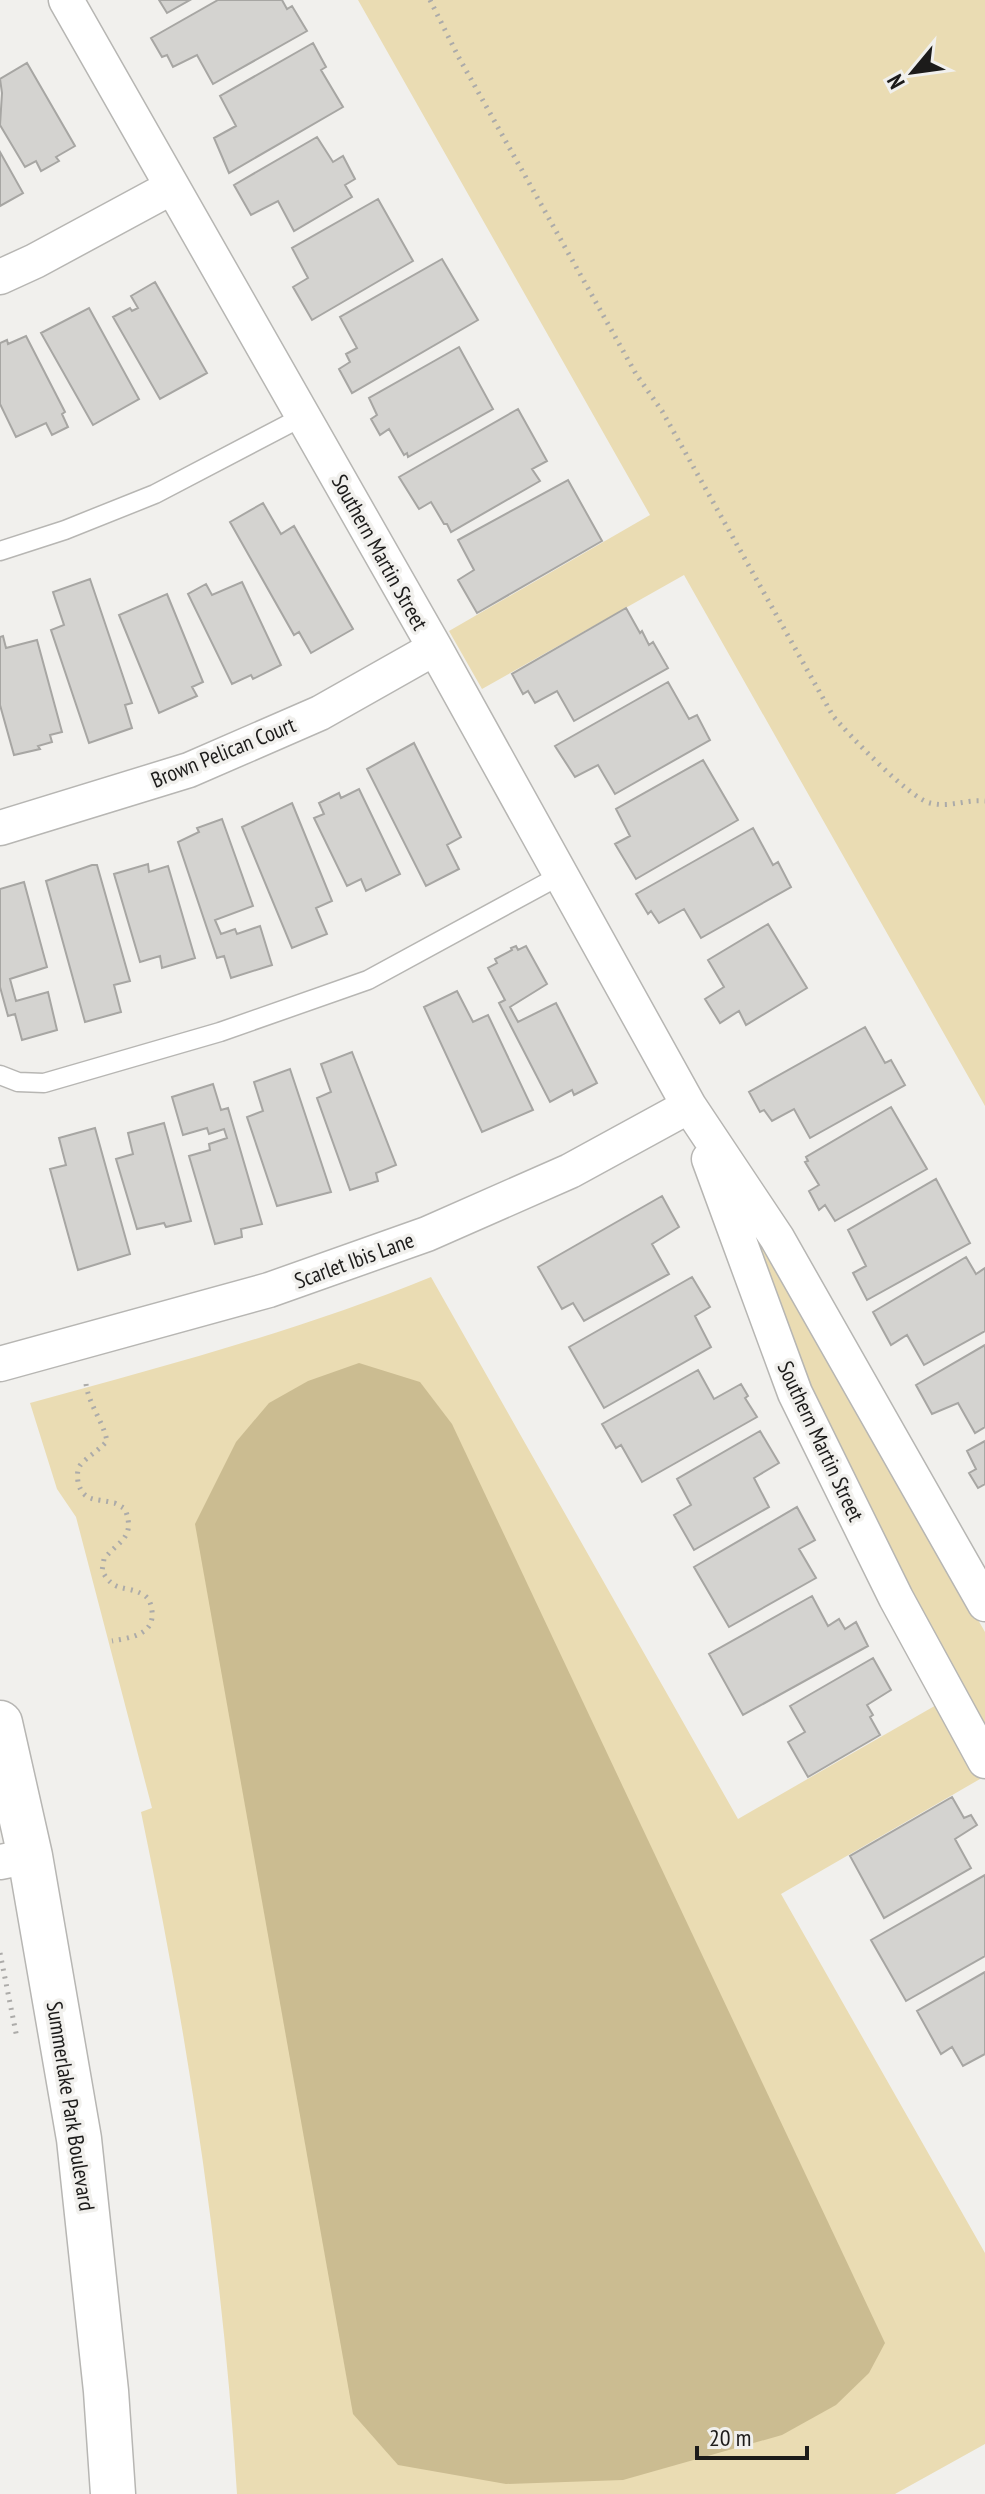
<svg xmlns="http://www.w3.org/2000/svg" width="985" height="2494" viewBox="0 0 985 2494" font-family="'PT Sans Narrow',sans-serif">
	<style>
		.green { fill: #eadcb3 }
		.water { fill: #cbbc91 }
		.building { fill: #d4d3d0; stroke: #a7a6a3; stroke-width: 2 }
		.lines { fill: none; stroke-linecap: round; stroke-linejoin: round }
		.lane-casing { stroke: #b7b6b3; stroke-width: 21 }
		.street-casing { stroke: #b7b6b3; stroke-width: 37 }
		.secondary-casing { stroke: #b7b6b3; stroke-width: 47 }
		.path { stroke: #acaba9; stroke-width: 5; stroke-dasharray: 2 6; stroke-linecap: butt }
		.lane { stroke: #fff; stroke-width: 18 }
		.street { stroke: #fff; stroke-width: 34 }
		.secondary { stroke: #fff; stroke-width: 44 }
		.labels { text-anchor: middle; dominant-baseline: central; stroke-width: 7; stroke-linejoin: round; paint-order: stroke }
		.street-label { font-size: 22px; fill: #1c1b1a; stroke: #f1f0ed }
	</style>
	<rect width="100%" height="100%" fill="#f1f0ed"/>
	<path class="green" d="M 358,0 L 985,0 L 985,1106 L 684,575 L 482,689 L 449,631 L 650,515 Z
		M 760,1239 L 985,1632 L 985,1732 L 961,1690 L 847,1465 L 787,1335 L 755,1241 Z
		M 431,1277 L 738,1819 L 938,1704 L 980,1779 L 781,1894 L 985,2253 L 985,2444 L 895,2494 L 237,2494 C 223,2264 188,2037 141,1812 L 152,1808 L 76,1517 L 57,1489 L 30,1403 C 165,1366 301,1330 431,1277 Z"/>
	<path class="water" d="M 359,1363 L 420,1382 L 452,1424 L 885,2343 L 869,2373 L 836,2405 L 782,2435 L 623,2480 L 506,2484 L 398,2465 L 353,2414 L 195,1524 L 236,1442 L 269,1403 L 308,1381 Z"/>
	<path class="building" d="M 159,0 L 190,0 L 167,13 Z
		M 218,0 L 282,0 L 287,9 L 292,6 L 307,31 L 213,84 L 197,55 L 173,67 L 167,55 L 162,57 L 151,38 Z
		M 313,43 L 326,67 L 321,70 L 343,107 L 229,173 L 214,138 L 236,126 L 220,96 Z
		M 27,63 L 75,146 L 56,157 L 59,161 L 41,171 L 36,161 L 25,167 L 0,125 L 2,93 L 0,79 Z
		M 317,137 L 333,162 L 343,156 L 355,179 L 345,185 L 352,197 L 294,231 L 278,201 L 251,215 L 234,185 Z
		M 0,152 L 23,193 L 0,206 Z
		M 378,199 L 413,261 L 312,320 L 293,287 L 308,278 L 292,248 Z
		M 442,259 L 478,320 L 352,393 L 339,369 L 350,362 L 346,354 L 357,348 L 340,317 Z
		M 155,282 L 207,373 L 160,399 L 113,317 L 130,308 L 132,311 L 138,308 L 131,296 Z
		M 89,308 L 139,399 L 93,425 L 41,333 Z
		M 26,336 L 65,412 L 62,414 L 68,427 L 52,435 L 46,423 L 16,437 L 0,404 L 0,343 L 7,340 L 8,344 Z
		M 459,347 L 493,409 L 408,457 L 407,453 L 404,455 L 389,429 L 380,435 L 371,419 L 377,415 L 369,398 Z
		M 518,409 L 547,461 L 532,469 L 540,481 L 451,532 L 447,524 L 444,524 L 431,502 L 419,509 L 399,477 Z
		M 568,480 L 602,541 L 477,613 L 458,580 L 474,570 L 458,540 Z
		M 263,503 L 281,534 L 294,526 L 353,629 L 311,653 L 299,632 L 294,635 L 230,522 Z
		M 90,579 L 132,703 L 125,705 L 132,728 L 89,743 L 51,630 L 64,625 L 53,592 Z
		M 242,582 L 281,665 L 253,679 L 251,675 L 232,684 L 188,594 L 206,584 L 212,595 Z
		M 167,594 L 203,682 L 192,687 L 197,696 L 159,713 L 119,615 Z
		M 626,608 L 640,633 L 642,631 L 649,645 L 653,642 L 668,668 L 574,721 L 557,691 L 535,703 L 528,691 L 523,694 L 512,674 Z
		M 3,636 L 6,648 L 37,640 L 62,732 L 50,735 L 52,742 L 38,746 L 40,749 L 14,755 L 0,705 L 0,637 Z
		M 668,682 L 689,719 L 697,715 L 710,740 L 615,794 L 598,765 L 575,777 L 555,746 Z
		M 414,743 L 461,837 L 447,845 L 459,869 L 426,886 L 367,769 Z
		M 703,760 L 738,820 L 636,879 L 615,844 L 630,836 L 616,809 Z
		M 359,789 L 400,874 L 366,891 L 361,879 L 347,886 L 314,818 L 324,814 L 319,803 L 339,793 L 341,798 Z
		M 292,803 L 332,901 L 316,908 L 327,934 L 292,948 L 242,827 Z
		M 222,819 L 253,906 L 215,920 L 221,934 L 235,929 L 237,934 L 260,926 L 272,965 L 231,978 L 224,956 L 217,958 L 178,842 L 199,832 L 197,828 Z
		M 753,828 L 773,865 L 778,862 L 791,887 L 701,938 L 684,909 L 659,923 L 651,911 L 648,914 L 636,894 Z
		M 148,864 L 149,872 L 168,866 L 195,958 L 162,968 L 160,956 L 140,962 L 114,874 Z
		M 92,865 L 97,865 L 130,981 L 114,985 L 121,1012 L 85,1022 L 46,881 Z
		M 24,882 L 47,967 L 10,979 L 16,1001 L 48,992 L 57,1030 L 22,1040 L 15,1014 L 8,1016 L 0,987 L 0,889 Z
		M 768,924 L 807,988 L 746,1025 L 739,1011 L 720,1023 L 705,999 L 724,987 L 708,960 Z
		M 516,946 L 518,950 L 526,946 L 547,984 L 510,1007 L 518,1022 L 556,1003 L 597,1083 L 574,1095 L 572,1090 L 550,1102 L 499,1003 L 505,1000 L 488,968 L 497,963 L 495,959 L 512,950 L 511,948 Z
		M 457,991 L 473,1022 L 488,1015 L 533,1110 L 482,1132 L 424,1007 Z
		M 865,1027 L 885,1063 L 891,1060 L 905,1085 L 810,1138 L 794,1109 L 772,1121 L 764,1110 L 760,1112 L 749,1092 Z
		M 352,1052 L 396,1165 L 376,1173 L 378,1181 L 350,1190 L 317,1098 L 331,1092 L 321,1064 Z
		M 290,1069 L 331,1192 L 277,1206 L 247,1117 L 263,1111 L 254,1082 Z
		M 213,1084 L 221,1110 L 228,1108 L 262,1224 L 241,1229 L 242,1237 L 215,1244 L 189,1156 L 210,1150 L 209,1144 L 227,1138 L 224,1129 L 209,1134 L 207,1128 L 183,1135 L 172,1097 Z
		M 891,1107 L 927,1169 L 835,1221 L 825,1205 L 819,1210 L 809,1191 L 819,1185 L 805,1162 L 808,1161 L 806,1157 Z
		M 164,1123 L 191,1221 L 166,1227 L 164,1223 L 137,1229 L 116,1159 L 133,1154 L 128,1133 Z
		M 95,1128 L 130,1254 L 78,1270 L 50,1169 L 66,1165 L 59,1138 Z
		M 936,1179 L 970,1243 L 867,1300 L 853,1273 L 866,1266 L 848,1230 Z
		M 662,1196 L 679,1227 L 652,1244 L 669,1274 L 584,1321 L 573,1303 L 562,1309 L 538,1267 Z
		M 966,1257 L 976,1274 L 985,1268 L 985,1331 L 924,1365 L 907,1335 L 891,1345 L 873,1312 Z
		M 692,1277 L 710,1307 L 695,1316 L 711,1347 L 604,1408 L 569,1347 Z
		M 985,1345 L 985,1427 L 975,1433 L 958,1403 L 932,1414 L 916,1385 Z
		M 698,1370 L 714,1399 L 741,1384 L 748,1396 L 745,1398 L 757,1417 L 642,1482 L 621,1445 L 616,1448 L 602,1424 Z
		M 760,1431 L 779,1463 L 754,1478 L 769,1507 L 694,1550 L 674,1515 L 691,1505 L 677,1479 Z
		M 985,1441 L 985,1484 L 978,1488 L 969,1473 L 976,1469 L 967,1451 Z
		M 797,1507 L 815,1540 L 799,1549 L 816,1578 L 729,1627 L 694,1567 Z
		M 812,1596 L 828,1626 L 839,1619 L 845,1629 L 856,1622 L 868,1646 L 743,1715 L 709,1654 Z
		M 873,1658 L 891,1690 L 867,1705 L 873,1715 L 870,1717 L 880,1735 L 808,1777 L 788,1742 L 805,1732 L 790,1706 Z
		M 952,1797 L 964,1818 L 971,1815 L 977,1825 L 955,1839 L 971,1868 L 884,1918 L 850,1856 Z
		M 985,1875 L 985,1956 L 906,2001 L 871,1940 Z
		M 985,1972 L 985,2054 L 963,2066 L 952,2047 L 941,2054 L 917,2011 Z"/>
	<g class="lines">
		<g class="lane-casing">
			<path id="lane" d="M 0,551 L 65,530 L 155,494 L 304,416
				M 0,1075 L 18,1082 L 44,1083 L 220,1032 L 368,980 L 561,875"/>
		</g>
		<g class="street-casing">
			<path id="street" d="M 66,0 L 435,648 L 689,1106 L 777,1238 L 985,1604
				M 0,277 L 35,261 L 172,187
				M 0,828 L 189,770 L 320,713 L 435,648
				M 709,1159 L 795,1393 L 896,1598 L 985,1761
				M 0,1364 L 269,1290 L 427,1234 L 570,1171 L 689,1106
				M 0,1862 L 30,1856"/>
		</g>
		<g class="secondary-casing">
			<path id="secondary" d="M 0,1723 L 30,1856 L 79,2139 L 106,2391 L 113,2494"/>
		</g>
		<path class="path" d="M 430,0 L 458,56 L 636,374 L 662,411 L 833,716 C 848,734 909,798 930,803 C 951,808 965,799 985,801
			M 86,1384 C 89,1405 103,1421 107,1441 C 99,1450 90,1455 82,1463 C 77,1468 77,1475 78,1482 C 83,1503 97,1498 114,1503 C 115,1503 124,1508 125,1509 C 136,1538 119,1540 104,1559 L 102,1571 C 115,1594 125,1584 144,1595 C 150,1599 151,1605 152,1611 C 155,1635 129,1638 112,1641
			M 0,1953 L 17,2038"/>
		<use href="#lane" class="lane"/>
		<use href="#street" class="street"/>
		<use href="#secondary" class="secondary"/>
	</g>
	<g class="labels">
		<g class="street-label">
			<text transform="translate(380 552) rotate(61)">Southern Martin Street</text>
			<text transform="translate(223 752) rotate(-22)">Brown Pelican Court</text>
			<text transform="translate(354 1260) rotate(-20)">Scarlet Ibis Lane</text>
			<text transform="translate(821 1441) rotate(65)">Southern Martin Street</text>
			<text transform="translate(71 2106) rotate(81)">Summerlake Park Boulevard</text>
		</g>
	</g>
	<g transform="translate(913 72) rotate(241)" stroke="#f1f0ed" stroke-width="6" paint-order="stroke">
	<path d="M0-6L14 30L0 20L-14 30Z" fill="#1c1b1a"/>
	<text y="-12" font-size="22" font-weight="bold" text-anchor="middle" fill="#1c1b1a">N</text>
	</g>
	<path d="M697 2446v12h110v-12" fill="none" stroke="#1c1b1a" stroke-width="4"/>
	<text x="709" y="2446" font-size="24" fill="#1c1b1a" stroke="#f1f0ed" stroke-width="6" paint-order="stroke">20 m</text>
</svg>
